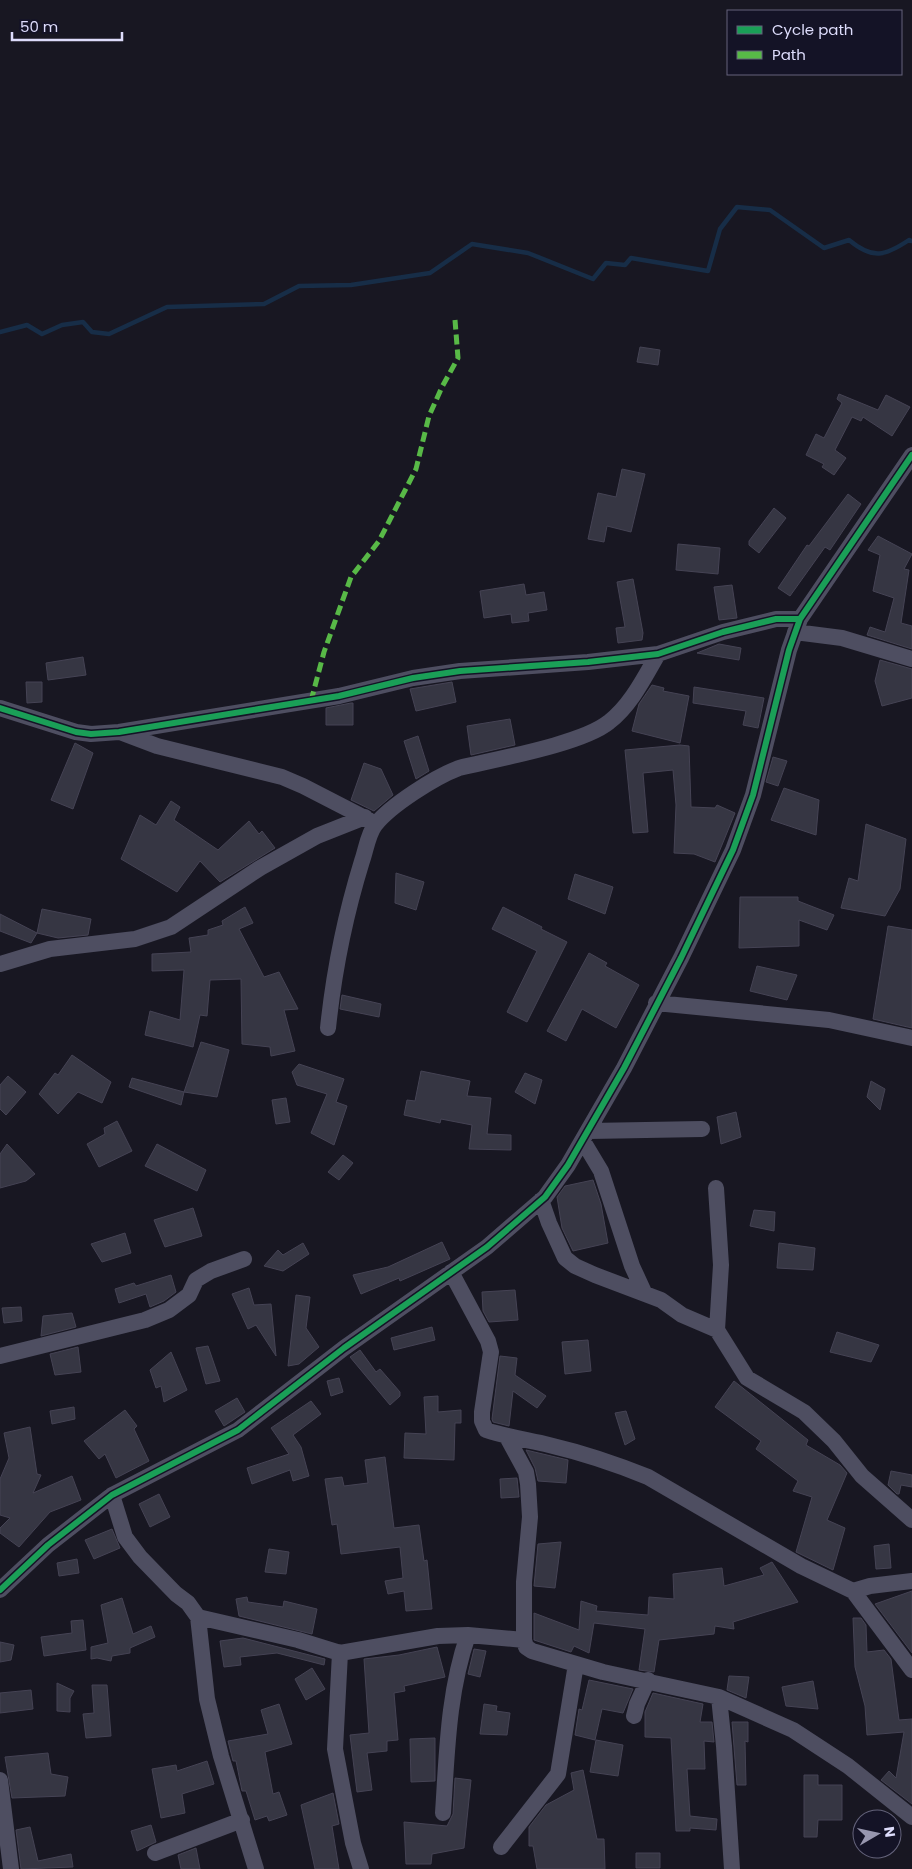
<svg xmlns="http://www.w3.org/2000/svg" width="912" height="1869" viewBox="0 0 912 1869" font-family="Poppins,sans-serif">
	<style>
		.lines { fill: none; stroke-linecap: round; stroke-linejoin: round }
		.stream { stroke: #172d47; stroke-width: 4.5 }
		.building { fill: #363643; stroke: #454354 }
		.minor { stroke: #4e4e61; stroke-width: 16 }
		.quiet { stroke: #58b947; stroke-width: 5; stroke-dasharray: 10 5; stroke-linecap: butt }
		.cycleway-casing { stroke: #141326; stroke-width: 9 }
		.cycleway { stroke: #1a9f57; stroke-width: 6 }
	</style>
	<rect width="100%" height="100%" fill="#181722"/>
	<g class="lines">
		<path class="stream" d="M 0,332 L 27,325 L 42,334 L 62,325 L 83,322 L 92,332 L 109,334 L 167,307 L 264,304 L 299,286 L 351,285 L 430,273 L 472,244 L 528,253 L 593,279 L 606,263 L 625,265 L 631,258 L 708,271 L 720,229 L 737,207 L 770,210 L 824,248 L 849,240 C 873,260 885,256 909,240 L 912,241"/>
	</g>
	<path class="building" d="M 640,347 L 660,350 L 658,365 L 637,362 Z
		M 839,394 L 878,410 L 886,395 L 910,407 L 892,436 L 863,417 L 861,421 L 852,417 L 835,450 L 846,458 L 834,475 L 822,467 L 824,464 L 806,455 L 816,434 L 824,438 L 842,403 L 837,399 Z
		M 622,469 L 645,474 L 631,532 L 607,526 L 604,542 L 588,539 L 598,493 L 616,497 Z
		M 848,494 L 861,504 L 830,550 L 825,547 L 790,596 L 778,588 L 807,545 L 809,546 Z
		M 774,508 L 786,518 L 759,553 L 749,545 L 749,541 Z
		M 878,536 L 912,554 L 904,569 L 909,570 L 901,623 L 912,626 L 912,649 L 867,635 L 870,627 L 885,632 L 894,598 L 873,591 L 880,555 L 868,550 Z
		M 678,544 L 720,548 L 718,574 L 676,570 Z
		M 633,579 L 643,633 L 642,640 L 618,643 L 616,628 L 625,627 L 617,582 Z
		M 524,584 L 526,595 L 544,592 L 547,610 L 528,613 L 529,621 L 512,623 L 511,614 L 484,618 L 480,591 Z
		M 732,585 L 737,618 L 719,620 L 714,587 Z
		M 719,644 L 741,648 L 739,660 L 697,653 Z
		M 83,657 L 86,675 L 48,680 L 46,663 Z
		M 880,660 L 912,669 L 912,698 L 882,706 L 875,681 Z
		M 26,682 L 42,682 L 42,702 L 27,703 Z
		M 452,682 L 456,702 L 416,711 L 410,689 Z
		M 652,685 L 664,688 L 663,691 L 689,696 L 680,743 L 632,731 L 639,704 Z
		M 694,687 L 764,698 L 758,728 L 743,725 L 746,711 L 693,703 Z
		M 351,703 L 353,703 L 353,725 L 326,725 L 326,708 Z
		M 510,719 L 515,745 L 471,755 L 467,726 Z
		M 418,736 L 429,771 L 416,779 L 404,741 Z
		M 75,743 L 93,753 L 73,809 L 51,800 Z
		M 680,745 L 689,746 L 691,807 L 715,808 L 717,805 L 735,813 L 715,862 L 694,854 L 674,853 L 676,805 L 673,770 L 643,773 L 648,832 L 633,833 L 625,750 Z
		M 773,757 L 787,761 L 778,786 L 766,782 Z
		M 364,763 L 381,769 L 393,795 L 374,811 L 351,800 Z
		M 784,788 L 819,800 L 816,835 L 771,820 Z
		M 171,801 L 180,807 L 174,820 L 218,850 L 249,821 L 259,834 L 262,831 L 275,848 L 220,882 L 200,861 L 177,892 L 121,859 L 140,815 L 156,825 Z
		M 866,824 L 906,839 L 900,889 L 885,916 L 841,908 L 849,878 L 858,881 Z
		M 396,873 L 424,882 L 416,910 L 395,903 Z
		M 575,874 L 613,887 L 605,914 L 568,899 Z
		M 740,897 L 798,897 L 798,901 L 834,915 L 827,930 L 799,920 L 799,946 L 739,948 Z
		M 245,907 L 253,923 L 239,929 L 264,977 L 279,972 L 298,1009 L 284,1010 L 295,1051 L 271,1056 L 270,1047 L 242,1044 L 241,979 L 210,980 L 207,1016 L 200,1015 L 193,1047 L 145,1035 L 150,1011 L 180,1020 L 184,970 L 152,971 L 152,954 L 191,952 L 189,938 L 208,935 L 208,930 L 223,925 L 222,921 Z
		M 503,907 L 542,927 L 541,929 L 567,942 L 527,1022 L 507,1012 L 537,951 L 492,929 Z
		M 42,909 L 91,919 L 88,935 L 58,938 L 37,933 Z
		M 0,914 L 37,933 L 31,943 L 0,931 Z
		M 888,926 L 912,930 L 912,1028 L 873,1019 Z
		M 589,953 L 607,963 L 605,966 L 639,985 L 616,1028 L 582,1009 L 566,1041 L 547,1031 Z
		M 757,966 L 797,975 L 787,1000 L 750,991 Z
		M 342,995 L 381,1004 L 379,1017 L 340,1009 Z
		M 201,1042 L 229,1050 L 217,1097 L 184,1092 Z
		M 72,1055 L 111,1082 L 102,1103 L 78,1092 L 58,1114 L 39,1094 L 55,1073 L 58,1075 Z
		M 299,1064 L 344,1079 L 336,1102 L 347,1106 L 334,1145 L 311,1133 L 327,1094 L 297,1085 L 292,1072 Z
		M 421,1071 L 470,1081 L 467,1096 L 491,1098 L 487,1134 L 511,1135 L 511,1150 L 469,1149 L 472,1125 L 441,1119 L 440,1123 L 404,1115 L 407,1100 L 415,1101 Z
		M 525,1073 L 542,1080 L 535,1104 L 515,1092 Z
		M 8,1076 L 26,1092 L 6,1115 L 0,1109 L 0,1085 Z
		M 132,1078 L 184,1092 L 181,1105 L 129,1087 Z
		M 871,1081 L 885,1089 L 880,1110 L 867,1097 Z
		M 286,1098 L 290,1122 L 276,1124 L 272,1100 Z
		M 736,1112 L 741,1137 L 721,1144 L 717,1117 Z
		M 117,1121 L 132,1151 L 99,1167 L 87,1144 L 105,1134 L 104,1128 Z
		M 7,1144 L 35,1174 L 26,1181 L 0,1188 L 0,1154 Z
		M 157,1144 L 206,1170 L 197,1191 L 145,1166 Z
		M 343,1155 L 353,1163 L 339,1180 L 328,1172 Z
		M 593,1180 L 601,1204 L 608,1243 L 573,1251 L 562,1228 L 557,1197 L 565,1186 Z
		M 193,1208 L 202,1236 L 165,1247 L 154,1220 Z
		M 754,1210 L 775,1212 L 774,1231 L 750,1226 Z
		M 125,1233 L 131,1253 L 102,1262 L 91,1244 Z
		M 442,1242 L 450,1259 L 400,1281 L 399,1278 L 361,1294 L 353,1275 L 388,1267 Z
		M 303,1243 L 309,1254 L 283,1271 L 264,1266 L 278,1250 L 283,1255 Z
		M 779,1243 L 815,1248 L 813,1270 L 777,1268 Z
		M 171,1275 L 176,1292 L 164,1301 L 150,1307 L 146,1294 L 119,1303 L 115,1289 L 134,1283 L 136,1286 Z
		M 249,1288 L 254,1305 L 271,1304 L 276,1356 L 256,1325 L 248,1329 L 232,1294 Z
		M 515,1290 L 518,1320 L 489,1322 L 483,1311 L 482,1292 Z
		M 296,1295 L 310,1297 L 306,1328 L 319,1347 L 299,1364 L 288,1366 Z
		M 21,1307 L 22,1321 L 4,1323 L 2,1308 Z
		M 72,1313 L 76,1327 L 41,1336 L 43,1316 Z
		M 432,1327 L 435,1340 L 394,1350 L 391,1338 Z
		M 837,1332 L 879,1345 L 871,1362 L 830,1352 Z
		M 588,1340 L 591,1371 L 565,1374 L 562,1342 Z
		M 208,1346 L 220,1381 L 206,1384 L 196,1348 Z
		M 78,1347 L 81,1372 L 55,1375 L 50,1354 Z
		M 360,1350 L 376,1372 L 380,1369 L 400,1392 L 400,1396 L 390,1405 L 350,1357 Z
		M 171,1352 L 187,1390 L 164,1402 L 161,1386 L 156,1388 L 150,1370 Z
		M 500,1356 L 517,1358 L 515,1375 L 546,1396 L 537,1408 L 513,1391 L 509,1426 L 493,1422 L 492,1419 Z
		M 339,1378 L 343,1392 L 331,1396 L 327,1381 Z
		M 734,1381 L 808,1440 L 806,1445 L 840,1465 L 847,1473 L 827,1520 L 845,1528 L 833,1570 L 796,1552 L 812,1497 L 793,1491 L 798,1481 L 756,1449 L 761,1441 L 715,1407 Z
		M 438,1396 L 438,1412 L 461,1410 L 461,1423 L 455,1423 L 454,1460 L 404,1458 L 405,1433 L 426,1434 L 424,1397 Z
		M 237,1398 L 245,1412 L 224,1426 L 215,1411 Z
		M 311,1401 L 321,1414 L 293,1435 L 301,1447 L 309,1476 L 293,1481 L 290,1470 L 252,1484 L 247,1468 L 289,1454 L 271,1428 Z
		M 74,1407 L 75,1419 L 52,1424 L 50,1411 Z
		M 125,1410 L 137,1426 L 134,1429 L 149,1461 L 116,1478 L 105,1454 L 99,1459 L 84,1441 Z
		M 626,1411 L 635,1439 L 625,1445 L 615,1413 Z
		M 30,1427 L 37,1474 L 41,1475 L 33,1493 L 72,1476 L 81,1500 L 50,1512 L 19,1547 L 0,1533 L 0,1528 L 10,1518 L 0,1515 L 0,1479 L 9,1458 L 4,1433 Z
		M 526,1450 L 568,1460 L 566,1483 L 538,1481 L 535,1468 Z
		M 385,1457 L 394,1528 L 419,1525 L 424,1561 L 427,1560 L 432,1609 L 406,1611 L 404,1591 L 388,1594 L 385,1581 L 403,1578 L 400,1547 L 341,1554 L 337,1524 L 332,1525 L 325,1479 L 342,1477 L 344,1486 L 368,1483 L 365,1460 Z
		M 891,1471 L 912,1475 L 912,1487 L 901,1485 L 899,1494 L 897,1494 L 888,1485 Z
		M 517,1478 L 519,1497 L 501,1498 L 500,1479 Z
		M 159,1494 L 170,1517 L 150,1527 L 139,1504 Z
		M 112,1529 L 120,1548 L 94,1559 L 85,1540 Z
		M 561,1542 L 555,1588 L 534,1586 L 538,1544 Z
		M 889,1544 L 891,1568 L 876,1569 L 874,1546 Z
		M 269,1549 L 289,1552 L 286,1574 L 265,1572 Z
		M 77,1559 L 79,1573 L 59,1576 L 57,1563 Z
		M 772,1562 L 798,1602 L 733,1622 L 734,1629 L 715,1626 L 714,1634 L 659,1640 L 654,1672 L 639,1670 L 645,1629 L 594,1623 L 589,1653 L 574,1646 L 571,1652 L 534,1640 L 534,1613 L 579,1630 L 581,1601 L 597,1606 L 596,1611 L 648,1615 L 649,1597 L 674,1599 L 673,1574 L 722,1568 L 724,1586 L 764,1575 L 760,1568 Z
		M 912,1591 L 912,1653 L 875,1604 Z
		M 247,1597 L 248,1602 L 283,1607 L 284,1601 L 317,1609 L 312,1634 L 239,1616 L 236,1599 Z
		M 122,1598 L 133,1634 L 151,1626 L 155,1637 L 130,1648 L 130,1653 L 112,1656 L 111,1661 L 97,1658 L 91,1659 L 91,1647 L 108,1643 L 101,1605 Z
		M 853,1618 L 861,1618 L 866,1625 L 867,1652 L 884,1650 L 891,1659 L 899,1720 L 912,1719 L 912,1804 L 881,1780 L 889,1771 L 896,1778 L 904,1732 L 867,1735 L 865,1706 L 855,1667 Z
		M 83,1620 L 86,1650 L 44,1656 L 41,1637 L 72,1633 L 71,1621 Z
		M 243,1638 L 325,1659 L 324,1665 L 277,1653 L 240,1657 L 241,1665 L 224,1667 L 220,1641 Z
		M 0,1642 L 14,1645 L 11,1660 L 0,1662 Z
		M 437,1647 L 445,1677 L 404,1686 L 405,1691 L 394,1693 L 398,1740 L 387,1741 L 387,1751 L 367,1753 L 372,1790 L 357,1792 L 350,1735 L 369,1733 L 364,1659 L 399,1655 Z
		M 474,1649 L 486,1651 L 480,1677 L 468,1674 Z
		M 312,1668 L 325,1689 L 306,1700 L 295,1679 Z
		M 729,1676 L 749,1677 L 746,1698 L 727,1690 Z
		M 589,1680 L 633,1689 L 623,1713 L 602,1709 L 595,1740 L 575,1735 L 579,1709 L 582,1710 Z
		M 813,1681 L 818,1709 L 786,1706 L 782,1687 Z
		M 57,1683 L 74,1691 L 70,1698 L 70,1712 L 57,1711 Z
		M 92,1685 L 107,1685 L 111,1736 L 86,1738 L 83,1714 L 94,1713 Z
		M 31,1690 L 33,1709 L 0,1713 L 0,1693 Z
		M 653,1693 L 703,1704 L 700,1722 L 712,1722 L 714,1742 L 704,1741 L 705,1769 L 687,1769 L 690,1816 L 717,1819 L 716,1830 L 690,1828 L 690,1831 L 676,1831 L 671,1738 L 645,1737 L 645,1712 Z
		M 279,1704 L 292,1744 L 265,1752 L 273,1794 L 279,1792 L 287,1815 L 269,1821 L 267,1816 L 255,1820 L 246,1791 L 242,1791 L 236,1761 L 233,1761 L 228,1741 L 268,1734 L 261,1710 Z
		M 484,1704 L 497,1706 L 496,1711 L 510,1713 L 507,1735 L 480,1734 Z
		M 732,1722 L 748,1722 L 748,1742 L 745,1741 L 746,1785 L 737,1785 Z
		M 435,1738 L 435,1781 L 411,1782 L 410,1739 Z
		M 596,1740 L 623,1745 L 618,1776 L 590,1772 Z
		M 48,1753 L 51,1774 L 68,1777 L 65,1796 L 12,1798 L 5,1757 Z
		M 207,1761 L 214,1784 L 182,1794 L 185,1813 L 161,1818 L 152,1769 L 176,1765 L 177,1771 Z
		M 583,1770 L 597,1839 L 604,1839 L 605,1869 L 537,1869 L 533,1846 L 529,1846 L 529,1827 L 546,1805 L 574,1790 L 571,1773 Z
		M 804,1775 L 818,1775 L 818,1785 L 842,1785 L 842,1820 L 818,1820 L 817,1837 L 804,1837 Z
		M 455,1778 L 471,1780 L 464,1848 L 432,1854 L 431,1864 L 406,1864 L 404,1822 L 447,1826 L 453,1814 Z
		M 333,1793 L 339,1824 L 332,1826 L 339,1869 L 315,1869 L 301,1805 Z
		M 151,1825 L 156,1842 L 137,1851 L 131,1831 Z
		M 30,1827 L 38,1861 L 71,1854 L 73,1867 L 21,1869 L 16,1830 Z
		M 196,1848 L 200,1869 L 181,1869 L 178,1855 Z
		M 636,1853 L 660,1853 L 660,1868 L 636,1868 Z"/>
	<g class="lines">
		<path class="minor" d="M 795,632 L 842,638 L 912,659
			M 0,708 L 76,732 L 91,734 L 119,732 L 339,696 L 413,678 L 460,671 L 588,662 L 658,654 L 723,632 L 776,619 L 800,619
			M 120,732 L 157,746 L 282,777 L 303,786 L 369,820
			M 0,964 L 50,949 L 135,939 L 171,927 L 260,868 L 317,836 L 365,817
			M 656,1003 L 829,1020 L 912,1038
			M 328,1028 C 334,970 345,916 362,861 C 366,850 368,834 375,825 C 391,805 435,777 459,768 C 496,759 582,744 609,722 C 631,705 644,678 658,654
			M 589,1131 L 702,1129
			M 583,1141 L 601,1171 L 632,1266 L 644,1292
			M 716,1188 L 721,1265 L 717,1330
			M 541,1200 L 549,1223 L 565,1258 L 575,1266 L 595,1275 L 661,1300 L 682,1315 L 717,1330 L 747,1378 L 804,1412 L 834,1441 L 862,1476 L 912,1520
			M 451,1272 L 488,1341 L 491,1352 L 482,1412 L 482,1421 L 486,1430 C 507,1437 528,1440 549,1445 C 583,1453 616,1464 648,1477 L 801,1566 L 853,1591 L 912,1670
			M 0,1356 L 145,1320 L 169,1310 L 189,1295 L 196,1280 L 211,1271 L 244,1259
			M 507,1437 L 526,1472 L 528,1484 L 530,1517 L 524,1582 L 524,1640 L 526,1647 L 532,1651 L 603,1672 L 719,1697 L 793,1730 L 848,1766 L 912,1817
			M 112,1495 L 125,1537 L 140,1557 L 176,1594 L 188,1603 L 198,1617 L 207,1699 L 221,1756 L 256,1869
			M 0,1590 L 48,1545 L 112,1495 L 238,1430 L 344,1348 L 487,1247 L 545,1197 L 568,1165 L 624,1068 L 681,958 L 733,850 L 753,795 L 789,650 L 800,619 L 912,455
			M 853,1591 L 870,1586 L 912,1581
			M 198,1617 L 298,1640 L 340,1653 L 438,1636 L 468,1635 L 524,1640
			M 340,1653 L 335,1749 L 353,1843 L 361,1869
			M 719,1697 L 724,1746 L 732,1869
			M 634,1716 L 637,1704 L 648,1680
			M 0,1780 L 11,1869
			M 443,1813 C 447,1753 448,1692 468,1635
			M 501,1847 L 558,1774 L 576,1664
			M 155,1853 L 242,1820"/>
		<path class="quiet" d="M 311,701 L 324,652 L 351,577 L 379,541 L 416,469 L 429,416 L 442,387 L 458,358 L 455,320"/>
		<g class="cycleway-casing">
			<path id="cycleway" d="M 0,708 L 76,732 L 91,734 L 119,732 L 339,696 L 413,678 L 460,671 L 588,662 L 658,654 L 723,632 L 776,619 L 800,619
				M 0,1590 L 48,1545 L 112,1495 L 238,1430 L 344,1348 L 487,1247 L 545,1197 L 568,1165 L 624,1068 L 681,958 L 733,850 L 753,795 L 789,650 L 800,619 L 912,455"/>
		</g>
		<use href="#cycleway" class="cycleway"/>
	</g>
	<rect x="727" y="10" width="175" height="65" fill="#141326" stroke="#64637b"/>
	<rect x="737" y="26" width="25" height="8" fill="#1a9f57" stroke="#64637b"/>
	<text x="772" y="35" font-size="15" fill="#dddcfb">Cycle path</text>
	<rect x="737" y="51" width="25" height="8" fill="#58b947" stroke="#64637b"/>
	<text x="772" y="60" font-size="15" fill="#dddcfb">Path</text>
	<g transform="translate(877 1834) rotate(81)"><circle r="24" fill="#141326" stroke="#64637b"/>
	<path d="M0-4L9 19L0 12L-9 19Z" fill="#9897af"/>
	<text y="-8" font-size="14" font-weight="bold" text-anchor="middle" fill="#dddcfb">N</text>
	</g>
	<path d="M12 32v8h110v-8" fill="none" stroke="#dddcfb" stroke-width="2.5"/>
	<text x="20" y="32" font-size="15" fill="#dddcfb" stroke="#141326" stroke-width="4" paint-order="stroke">50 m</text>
</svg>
